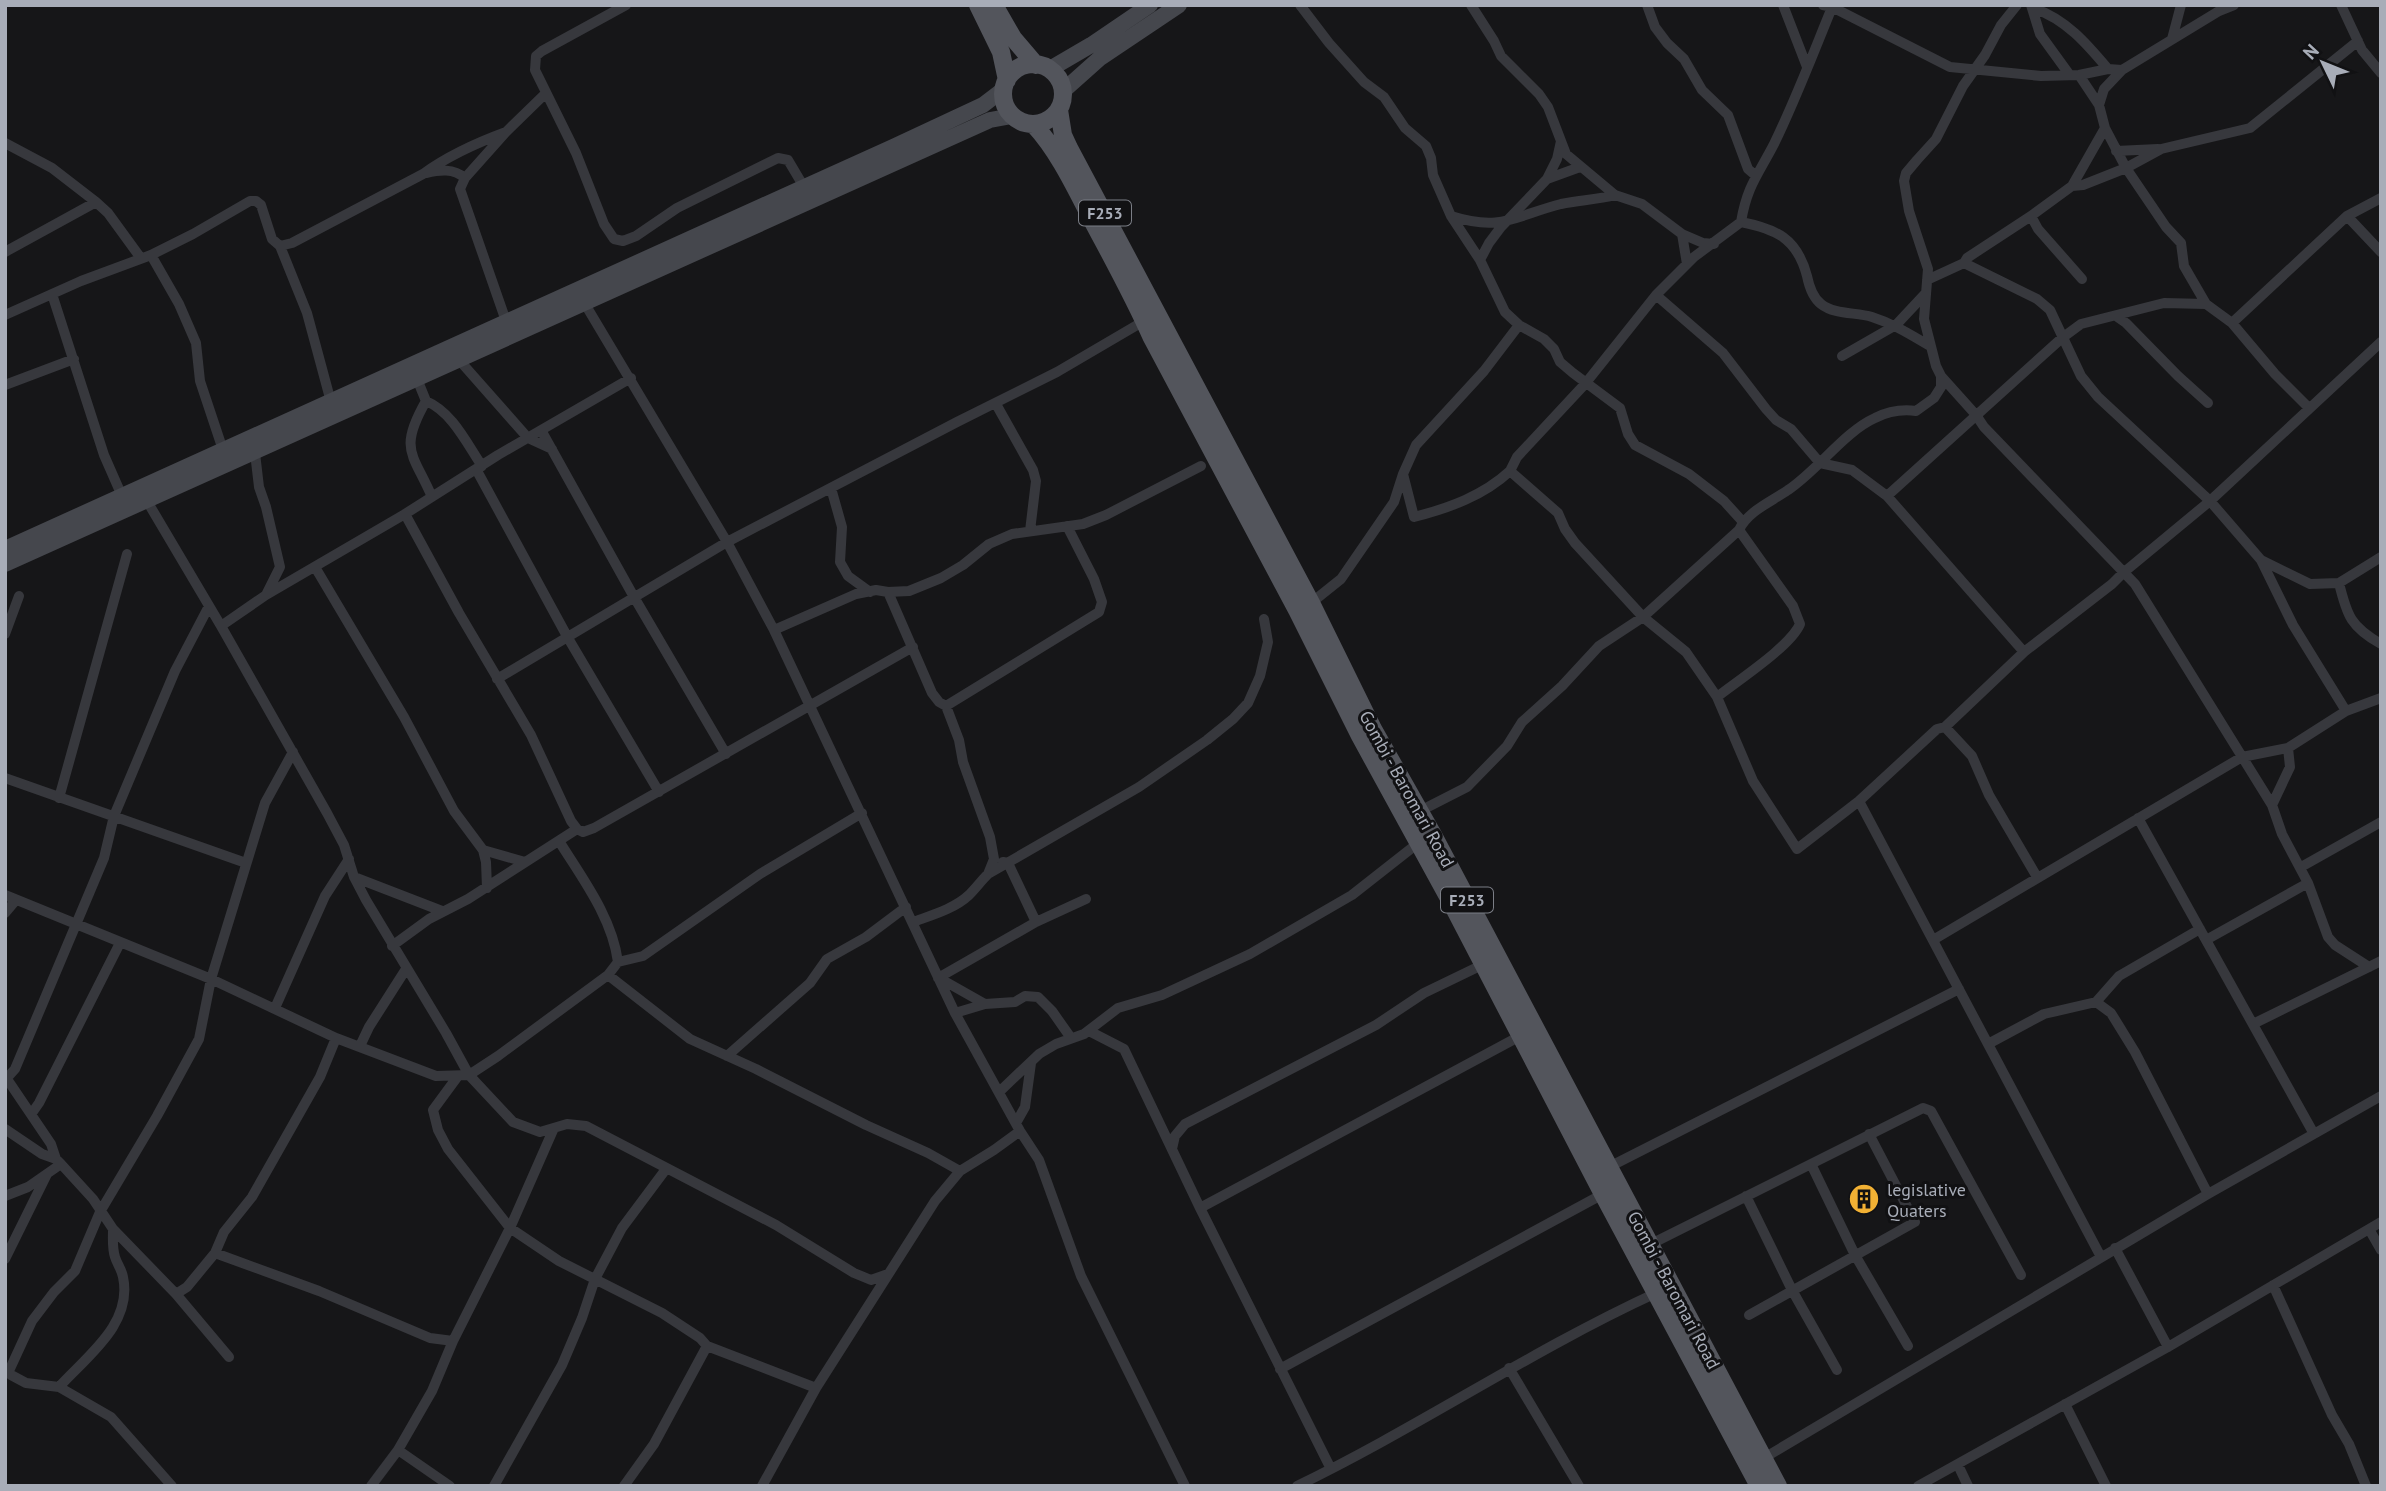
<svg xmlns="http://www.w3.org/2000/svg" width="2386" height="1491" viewBox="0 0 2386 1491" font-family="'PT Sans',sans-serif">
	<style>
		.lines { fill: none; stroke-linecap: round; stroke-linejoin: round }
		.street { stroke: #37383d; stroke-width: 10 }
		.secondary { stroke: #45474d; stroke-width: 16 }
		.primary { stroke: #53555c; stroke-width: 18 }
		.labels { text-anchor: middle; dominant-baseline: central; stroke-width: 6; stroke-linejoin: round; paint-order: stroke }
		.shield { fill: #111113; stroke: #7b7e86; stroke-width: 2 }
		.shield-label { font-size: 16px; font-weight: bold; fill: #a8adb8 }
		.street-label { font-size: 18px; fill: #a8adb8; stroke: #111113 }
		.poi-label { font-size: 18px; fill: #a8adb8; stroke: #111113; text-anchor: start }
	</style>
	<rect width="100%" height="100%" fill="#161618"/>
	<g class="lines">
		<path class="street" d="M 626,5 L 542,51 L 536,56 L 535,70 L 576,153 L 604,224 L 614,239 L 623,241 L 636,236 L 677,208 L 778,158 L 788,160 L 804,187
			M 1300,5 L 1329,43 L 1364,82 L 1384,97 L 1405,128 L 1426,146 L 1431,158 L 1433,175 L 1451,216 L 1480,260 L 1505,312 L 1519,325 L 1544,339 L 1554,349 L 1560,362 L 1573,373 L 1620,408 L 1628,434 L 1635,445 L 1689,474 L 1724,501 L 1743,522
			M 1471,5 L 1494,41 L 1501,56 L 1539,94 L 1548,107 L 1566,154 L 1615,195 L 1642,204 L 1682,234 L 1703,243 L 1714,244
			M 1647,5 L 1655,27 L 1667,43 L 1684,59 L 1702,90 L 1728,115 L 1748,169 L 1755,175
			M 1783,5 L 1807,67
			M 1823,5 L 1832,7 L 1950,67 L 2041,76 L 2079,75 L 2108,69 L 2122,70
			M 2031,5 L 2040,34 L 2069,74
			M 2341,5 L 2362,50 L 2381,73
			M 2033,8 C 2066,19 2087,44 2108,69
			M 2172,39 L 2181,5
			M 2079,75 L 2099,105 L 2105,128 L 2126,168 L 2166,227 L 2181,243 L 2184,266 L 2206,304 L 2232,323 L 2275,374 L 2309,408
			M 2099,105 L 2104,89 L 2122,70 L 2219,11 L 2234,5
			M 5,143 L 52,168 L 96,202 L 108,213 L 140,257
			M 2116,151 L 2158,149
			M 426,173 C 440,170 453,168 465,178
			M 1547,179 L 1580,167
			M 2072,186 L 2083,185 L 2126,168 L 2161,149 L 2250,128 L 2358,41
			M 1451,216 C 1502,232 1514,216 1561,204 C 1579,200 1597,200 1615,195
			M 2031,216 L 2038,229 L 2082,279
			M 2347,216 L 2381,252
			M 1741,222 C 1776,229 1797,238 1807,276 C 1809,286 1812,297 1821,304 C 1835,315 1856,312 1872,317 C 1894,324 1911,335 1930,346
			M 1682,234 L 1687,264
			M 280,246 L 307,313 L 331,402
			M 5,252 L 96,202
			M 151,255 L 179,304 L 196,343 L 200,381 L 223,450
			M 1480,260 L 1489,243 L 1501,227 L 1547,179 L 1557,159 L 1561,141
			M 1964,263 L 2037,299 L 2050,310 L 2081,376 L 2098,397 L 2210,501 L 2261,560 L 2293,625 L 2346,711
			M 1927,280 L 1964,263 L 1967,258 L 2031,216 L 2072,186 L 2105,128
			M 52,294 L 104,455 L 122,496
			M 1656,295 L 1723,353 L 1766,409 L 1776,420 L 1791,429 L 1820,463 L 1852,470 L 1887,496 L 2024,652
			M 585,304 L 727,542 L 774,630 L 955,1013 L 1020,1131 L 1039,1160 L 1081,1276 L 1185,1486
			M 5,315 L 81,281 L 151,255 L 193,234 L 250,201 L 256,201 L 261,205 L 272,239 L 280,246 L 292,243 L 423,174 C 449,155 476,143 506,132
			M 2116,316 L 2126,323 L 2178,376 L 2208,403
			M 506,321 L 460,189 L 465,178 L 506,132 L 546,93
			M 2232,323 L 2347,216 L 2381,198
			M 1842,356 L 1896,325 L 1925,294
			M 460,361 L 528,438 L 552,449
			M 415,374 L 426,401 C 452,412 466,442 482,466
			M 1941,376 L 1976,415 L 1984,427 L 2135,584 L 2272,805 L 2282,834 L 2308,883 L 2328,937 L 2335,945 L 2369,967
			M 5,385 L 74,359
			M 426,401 C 398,450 413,453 432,497
			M 996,404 L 1033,470 L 1036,481 L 1030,531
			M 541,430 L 634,597 L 726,754
			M 255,453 L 259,487 L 266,507 L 280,567 L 266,595
			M 476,469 L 568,638 L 659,792
			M 1510,471 L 1517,457 L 1585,384 L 1656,295 L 1694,257 L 1741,222 C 1747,186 1758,175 1774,144 C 1796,99 1814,51 1833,5
			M 1403,474 L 1414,517 C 1449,508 1483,496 1510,471 L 1558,513 L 1565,529 L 1575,543 L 1643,617 L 1686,652 L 1717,697 L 1753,781 L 1797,849 L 1859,801 L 1937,729 L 1945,727 L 2024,652 L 2112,584 L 2123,573 L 2210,501 L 2381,342
			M 831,488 L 842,527 L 840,562 L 848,576 L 870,592
			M 1887,496 L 2062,338 L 2081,324 L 2164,303 L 2206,304
			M 147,501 L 221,626 L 327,813 L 344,845 L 354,877 L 366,900 L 446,1033 L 469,1075 L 513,1122 L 540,1132 L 567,1124 L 586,1126 L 776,1225 L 854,1273 L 871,1280 L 888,1274
			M 405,514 L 459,613 L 531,735 L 571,821 L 577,829 L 583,832 L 594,828 L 913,647
			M 2381,557 L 2339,583 C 2347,616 2351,627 2381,644
			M 2261,560 L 2310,584 L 2339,583
			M 315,567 L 404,717 L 454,811 L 483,850 L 486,862 L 487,888
			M 888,592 L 932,693 L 939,702 L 946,706 L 1099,612 L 1102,602 L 1094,579 L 1067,526
			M 1311,603 L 1341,579 L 1394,502 L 1403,474 L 1416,445 L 1484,371 L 1519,325
			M 221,626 L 266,595 L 405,514 L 498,455 L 631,378
			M 774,630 L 856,594 L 876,590 L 888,592 L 909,591 L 941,578 L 963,565 L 989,544 L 1012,534 L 1083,524 L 1106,515 L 1201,466
			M 5,634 L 19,596
			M 497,679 L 727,542 L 957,422 L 1057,372 L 1144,321
			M 1717,697 C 1737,681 1791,646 1800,624 L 1793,606 L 1739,530
			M 946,706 L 959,740 L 963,762 L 990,837 L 994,859 L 988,874
			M 1945,727 L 1972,756 L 1989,795 L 2037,877
			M 5,778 L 246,863
			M 59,798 L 127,554
			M 1859,801 L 2101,1257
			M 2272,805 L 2290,767 L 2288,748
			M 1420,811 L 1467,787 L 1507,746 L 1522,722 L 1562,686 L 1599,646 L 1643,617 L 1739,530 C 1748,511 1771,502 1788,490 C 1818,470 1844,432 1875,418 C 1889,411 1901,409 1916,411 L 1934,398 L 1941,387 L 1941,376 L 1936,366 L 1924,319 L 1928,269 L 1909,211 L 1904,181 L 1906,173 L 1917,160 L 1936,139 L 1963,86 L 1985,55 L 2001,25 L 2017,5
			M 2138,818 L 2314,1134
			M 483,850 L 525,862
			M 1003,862 L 1008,863 L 1036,922
			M 2301,867 L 2381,822
			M 354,877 L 442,911
			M 5,895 L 211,979 L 336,1038 L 436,1076 L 469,1075 L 498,1056 L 608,975 L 618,962 C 612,917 582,878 559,841
			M 5,913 L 16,900
			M 913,922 C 932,915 954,909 969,895 C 976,888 981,881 988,874 L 1139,787 L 1207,740 L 1233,719 L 1248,703 L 1260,676 L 1268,642 L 1264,619
			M 1933,940 L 2242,757 L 2288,748 L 2346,711 L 2381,698
			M 2206,940 L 2308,883
			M 392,946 L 429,919 L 468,899 L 577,829
			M 618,962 L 643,956 L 760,874 L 862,813
			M 608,975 L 690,1039 L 756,1069 L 866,1125 L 928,1153 L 960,1171
			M 938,978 L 1036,922 L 1086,899
			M 939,978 L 985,1004
			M 2096,1002 L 2119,976 L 2200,929
			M 275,1008 L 325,896 L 349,859
			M 955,1013 L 985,1004 L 1015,1002 L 1025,996 L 1038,997 L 1052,1011 L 1071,1038
			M 2253,1024 L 2381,961
			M 1089,1031 L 1124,1049 L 1200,1208 L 1331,1469
			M 1988,1044 L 2044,1014 L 2096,1002 L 2111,1013 L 2135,1052 L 2208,1194
			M 360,1046 L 369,1027 L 406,969
			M 727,1056 L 810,983 L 827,959 L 866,937 L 906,907
			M 5,1076 L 51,1144 L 56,1159
			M 458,1076 L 433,1110 L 438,1130 L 448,1149 L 510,1228 L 559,1261 L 662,1313 L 700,1338 L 707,1346 L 816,1388
			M 7,1078 L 15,1069 L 104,858 L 114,816 L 175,671 L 209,606
			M 999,1092 L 1039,1054 L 1056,1044 L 1084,1034 L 1118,1008 L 1162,995 L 1250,954 L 1352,895 L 1422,840
			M 32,1113 L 39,1103 L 120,943
			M 1016,1123 L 1025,1107 L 1031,1063
			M 5,1129 L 42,1154 L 56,1159 L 61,1164 L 93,1199 L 113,1229 L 176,1294 L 229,1357
			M 1172,1149 L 1175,1136 L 1185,1124 L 1376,1025 L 1424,993 L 1484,964
			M 1811,1164 L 1855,1255 L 1908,1346
			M 1609,1167 L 1959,989
			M 5,1196 L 28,1187 L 61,1164
			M 1746,1196 L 1792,1290 L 1837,1370
			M 1200,1208 L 1522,1035
			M 2369,1229 L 2381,1250
			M 1649,1245 L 1923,1108 L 1931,1111 L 2021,1275
			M 2115,1248 L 2168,1347
			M 215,1253 L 319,1291 L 430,1338 L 453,1341
			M 5,1259 L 47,1174
			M 2273,1285 L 2332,1415 L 2349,1444 L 2366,1486
			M 176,1294 L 187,1287 L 215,1253 L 224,1232 L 252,1197 L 320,1077 L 336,1038
			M 1749,1315 L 1915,1222 L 1869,1134
			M 1509,1368 L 1579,1486
			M 6,1369 L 11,1375 L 26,1383 L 59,1387 L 111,1417 L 172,1486
			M 1280,1369 L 1603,1194
			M 9,1371 L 32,1321 L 54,1292 L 75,1271 L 100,1212 L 157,1116 L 199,1039 L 211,979 L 265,803 L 293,752
			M 59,1387 C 87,1356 133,1324 123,1277 C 122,1270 117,1264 115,1257 C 112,1248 113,1239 113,1229
			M 2065,1404 L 2106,1486
			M 398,1450 L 450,1486
			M 1764,1458 L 2208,1194 L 2381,1096
			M 1958,1465 L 1968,1486
			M 371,1486 L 398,1450 L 432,1391 L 453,1341 L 510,1228 L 554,1128
			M 494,1486 L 562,1365 L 582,1318 L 595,1279 L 622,1228 L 666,1169
			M 624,1486 L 654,1444 L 707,1346
			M 762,1486 L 816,1388 L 935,1201 L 960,1171 L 994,1150 L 1020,1131
			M 1297,1486 C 1419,1427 1532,1350 1656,1293
			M 1918,1486 L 2168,1347 L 2381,1222"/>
		<path class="secondary" d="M 1050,69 L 1091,45 L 1150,5
			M 1063,91 L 1100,58 L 1179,5
			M 5,549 L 893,147 L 983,105 L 1004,89
			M 5,564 L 990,120 L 1012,116"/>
		<path class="primary" d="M 978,5 L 1001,52 L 1007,80
			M 994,5 L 1013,38 L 1036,65
			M1003 94a30 30 0 1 1 60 0a30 30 0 1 1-60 0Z
			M 1059,110 L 1063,135 L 1069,148 L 1311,603 L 1373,729 L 1433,835 L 1778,1486
			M 1034,125 C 1058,151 1074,185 1090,216 C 1111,256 1133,295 1151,336 L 1297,610 L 1360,736 L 1452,904 L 1603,1194 L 1759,1486"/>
	</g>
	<defs>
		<g id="building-disc" transform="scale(1.575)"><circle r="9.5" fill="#f2b134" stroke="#111113"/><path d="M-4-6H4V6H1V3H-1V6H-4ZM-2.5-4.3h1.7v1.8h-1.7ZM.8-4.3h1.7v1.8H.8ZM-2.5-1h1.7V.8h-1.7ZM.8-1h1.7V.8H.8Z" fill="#111"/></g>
	</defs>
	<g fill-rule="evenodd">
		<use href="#building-disc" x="1864" y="1199"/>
	</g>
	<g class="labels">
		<g class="shield">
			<rect x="1079" y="200.5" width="52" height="25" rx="5"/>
			<rect x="1441" y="887.5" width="52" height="25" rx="5"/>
		</g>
		<g class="shield-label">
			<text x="1105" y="213">F253</text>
			<text x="1467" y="900">F253</text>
		</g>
		<g class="street-label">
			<text transform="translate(1407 789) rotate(61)">Gombi - Baromari Road</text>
			<text transform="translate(1674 1290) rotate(62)">Gombi - Baromari Road</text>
		</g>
		<g class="poi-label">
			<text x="1887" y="1189">legislative<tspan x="1887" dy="21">Quaters</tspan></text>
		</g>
	</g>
	<rect width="2386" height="1491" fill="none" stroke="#a8adb8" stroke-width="14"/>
	<g transform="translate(2323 63) rotate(313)" stroke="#111113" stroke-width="5" paint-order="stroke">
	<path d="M0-5L12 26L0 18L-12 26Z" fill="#a8adb8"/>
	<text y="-10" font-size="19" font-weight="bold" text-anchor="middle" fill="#a8adb8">N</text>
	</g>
</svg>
